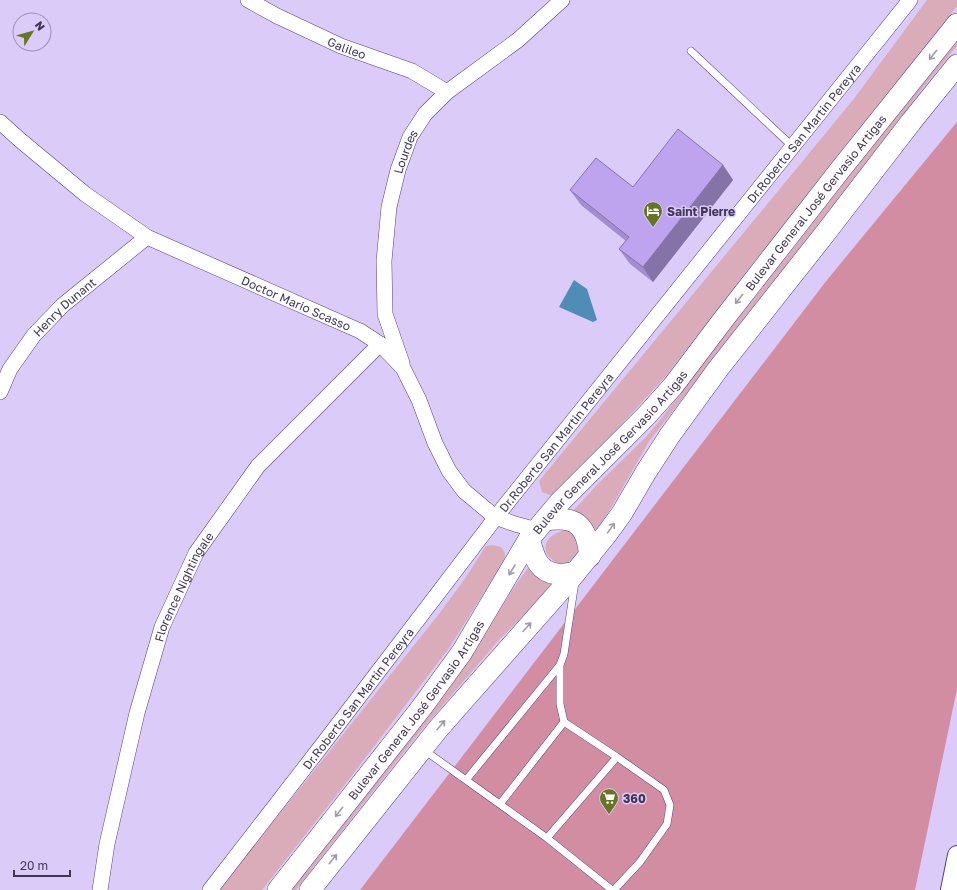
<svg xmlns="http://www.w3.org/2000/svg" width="957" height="890" viewBox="0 0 957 890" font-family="'Golos Text',sans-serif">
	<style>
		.green { fill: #daabb8 }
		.forest { fill: #d28da2 }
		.water { fill: #508db6 }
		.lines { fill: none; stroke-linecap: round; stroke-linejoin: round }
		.service-casing { stroke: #594082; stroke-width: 8 }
		.minor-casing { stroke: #594082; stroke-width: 16 }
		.tertiary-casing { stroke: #594082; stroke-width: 20 }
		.secondary-casing { stroke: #594082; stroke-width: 22 }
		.service { stroke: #fff; stroke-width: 7 }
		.minor { stroke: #fff; stroke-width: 15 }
		.tertiary { stroke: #fff; stroke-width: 18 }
		.secondary { stroke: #fff; stroke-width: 21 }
		.wall { fill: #a38dce }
		.shaded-wall { fill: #8573a7 }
		.building { fill: #bea4ef; stroke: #8573a7 }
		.oneway { stroke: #a09aaa }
		.labels { text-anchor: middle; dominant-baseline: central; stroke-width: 3; stroke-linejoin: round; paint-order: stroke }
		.street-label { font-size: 12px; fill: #403654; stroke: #dacbf9 }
		.poi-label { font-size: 12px; font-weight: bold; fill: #403654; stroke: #dacbf9; text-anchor: start }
	</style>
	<rect width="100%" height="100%" fill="#dacbf9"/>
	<path class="green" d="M 927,0 L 957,0 L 957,6 L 855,141 L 758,257 L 665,377 L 555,497 L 542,492 L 539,481 L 853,100 Z
		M 957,39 L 957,46 L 922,89 L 851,184 L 650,440 L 616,499 L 597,531 C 590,520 583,517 572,512 L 596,486 L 646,437 L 657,424 L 846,180 L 918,85 Z
		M 566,530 C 577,535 578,541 579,553 L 569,563 L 558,564 C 554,561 548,557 546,552 C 543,539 555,532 566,530 Z
		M 493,545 L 501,547 L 505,553 L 504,561 L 449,648 L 350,778 L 262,890 L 218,890 L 321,762 L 439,614 L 464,580 L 486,546 Z
		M 530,565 L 555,584 L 499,640 L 419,733 L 316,864 L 296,890 L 290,890 L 465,664 L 503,603 Z"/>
	<path class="forest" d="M 957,122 L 957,689 L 915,890 L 360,890 L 827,280 Z"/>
	<path class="water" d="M 574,280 L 587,289 L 597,320 L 593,322 L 559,307 Z"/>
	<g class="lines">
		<g class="service-casing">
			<path id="service" d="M 691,51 L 792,146
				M 575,582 L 564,654 L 560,665 L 560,704 L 564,722 L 617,757 L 664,790 L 670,805 L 667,824 L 640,862 L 614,890
				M 424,750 L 547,838 L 612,890
				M 466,780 L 560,665
				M 500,804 L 564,722
				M 547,838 L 617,757"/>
		</g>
		<g class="minor-casing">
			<g id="minor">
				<path id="s1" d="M 248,0 L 277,16 L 341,46 L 412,71 L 447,92"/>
				<path id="s2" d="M 0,122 L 20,140 L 85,194 L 147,237 L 360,331 L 380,344 L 403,368 L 419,400 L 435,443 L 449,471 L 464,491 L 495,517 L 515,524 L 537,530"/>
				<path id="s3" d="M 402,363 L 385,314 L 384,261 L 389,207 L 398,170 L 410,137 L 425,114 L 447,92 L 518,40 L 562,0"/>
				<path id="s4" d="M 0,392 L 10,369 L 34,335 L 63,305 L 147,237"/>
				<path id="s5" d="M 100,890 L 107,844 L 137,713 L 162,627 L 196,553 L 258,466 L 380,344"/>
				<path id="s6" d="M 210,890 L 323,744 L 503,508 L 910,0"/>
			</g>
		</g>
		<g class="tertiary-casing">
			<path id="tertiary" d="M 950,890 L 957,855"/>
		</g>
		<g class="secondary-casing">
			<g id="secondary">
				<path d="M 545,520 C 562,518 579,517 586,537 C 588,542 589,550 590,556"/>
				<path d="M 529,539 C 534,555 537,572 557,574 C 563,575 570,573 576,572"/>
				<path id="s7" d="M 278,890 L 422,707 L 462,652 L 529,539 L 559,503 L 646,416 L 673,386 L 723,320 L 840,170 L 957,24"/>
				<path d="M 310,890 L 438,729 L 566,584 L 606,535 L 622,513 L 646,472 L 670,435 L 718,369 L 827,231 L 911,122 L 957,65"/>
			</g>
		</g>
		<use href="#service" class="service"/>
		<use href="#minor" class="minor"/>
		<use href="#tertiary" class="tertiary"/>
		<use href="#secondary" class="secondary"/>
	</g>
	<path class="wall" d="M 723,165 L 733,180 L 653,282 L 630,264 L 619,249 L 626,241 L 581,205 L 570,190 L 633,187 Z"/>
	<path class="shaded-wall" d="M 723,165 L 733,180 L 653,282 L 643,267 Z"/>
	<path class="building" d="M 678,129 L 723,165 L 643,267 L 619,249 L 629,237 L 570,190 L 596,158 L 633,187 Z"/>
	<defs><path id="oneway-shaft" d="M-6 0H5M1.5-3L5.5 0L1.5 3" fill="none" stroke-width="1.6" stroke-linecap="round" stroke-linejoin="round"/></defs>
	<g class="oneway">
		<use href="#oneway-shaft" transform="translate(933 55) rotate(129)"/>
		<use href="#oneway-shaft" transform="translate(739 299) rotate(128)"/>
		<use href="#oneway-shaft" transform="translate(611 528) rotate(-55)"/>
		<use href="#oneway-shaft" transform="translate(512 570) rotate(121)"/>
		<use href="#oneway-shaft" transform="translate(527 627) rotate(-48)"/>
		<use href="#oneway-shaft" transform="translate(441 725) rotate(-49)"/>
		<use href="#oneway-shaft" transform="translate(339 812) rotate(128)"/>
		<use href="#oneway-shaft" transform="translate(333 859) rotate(-51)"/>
	</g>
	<defs>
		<g id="hotel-pin" transform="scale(1)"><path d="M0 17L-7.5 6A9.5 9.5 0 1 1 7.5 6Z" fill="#657623" stroke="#dacbf9"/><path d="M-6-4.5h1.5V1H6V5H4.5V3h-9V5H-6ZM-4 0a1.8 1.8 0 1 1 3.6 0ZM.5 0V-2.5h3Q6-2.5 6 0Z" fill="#fff"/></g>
		<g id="supermarket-pin" transform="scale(1)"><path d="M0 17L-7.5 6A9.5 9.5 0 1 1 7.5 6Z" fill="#657623" stroke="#dacbf9"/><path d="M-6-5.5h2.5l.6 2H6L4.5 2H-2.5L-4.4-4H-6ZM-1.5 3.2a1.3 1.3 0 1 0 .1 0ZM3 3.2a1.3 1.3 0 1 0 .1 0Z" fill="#fff"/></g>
	</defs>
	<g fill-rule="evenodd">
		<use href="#hotel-pin" x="653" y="211"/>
		<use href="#supermarket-pin" x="609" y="798"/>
	</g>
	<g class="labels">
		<g class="street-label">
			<text stroke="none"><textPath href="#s1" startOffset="110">Galileo</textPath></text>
			<text stroke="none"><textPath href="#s6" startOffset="962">Dr.Roberto San Martin Pereyra</textPath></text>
			<text stroke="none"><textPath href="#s3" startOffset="217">Lourdes</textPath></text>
			<text stroke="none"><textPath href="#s7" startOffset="875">Bulevar General José Gervasio Artigas</textPath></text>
			<text stroke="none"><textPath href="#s2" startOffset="350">Doctor Mario Scasso</textPath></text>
			<text stroke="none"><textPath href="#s4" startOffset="108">Henry Dunant</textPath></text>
			<text stroke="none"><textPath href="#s6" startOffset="566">Dr.Roberto San Martin Pereyra</textPath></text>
			<text stroke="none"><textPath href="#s7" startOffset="551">Bulevar General José Gervasio Artigas</textPath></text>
			<text stroke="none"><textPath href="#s5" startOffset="316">Florence Nightingale</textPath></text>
			<text stroke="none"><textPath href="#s6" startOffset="242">Dr.Roberto San Martin Pereyra</textPath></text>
			<text stroke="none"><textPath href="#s7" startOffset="227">Bulevar General José Gervasio Artigas</textPath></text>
		</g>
		<g class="poi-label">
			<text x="667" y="211">Saint Pierre</text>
			<text x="623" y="798">360</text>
		</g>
	</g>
	<g transform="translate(32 32) rotate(53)"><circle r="19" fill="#dacbf9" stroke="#9c8fb7"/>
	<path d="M0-3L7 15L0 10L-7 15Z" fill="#657623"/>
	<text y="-6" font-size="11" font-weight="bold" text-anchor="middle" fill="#403654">N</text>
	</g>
	<path d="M14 870v6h56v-6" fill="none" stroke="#403654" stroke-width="2"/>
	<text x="20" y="870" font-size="12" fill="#403654" stroke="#dacbf9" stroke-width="3" paint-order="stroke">20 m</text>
</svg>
